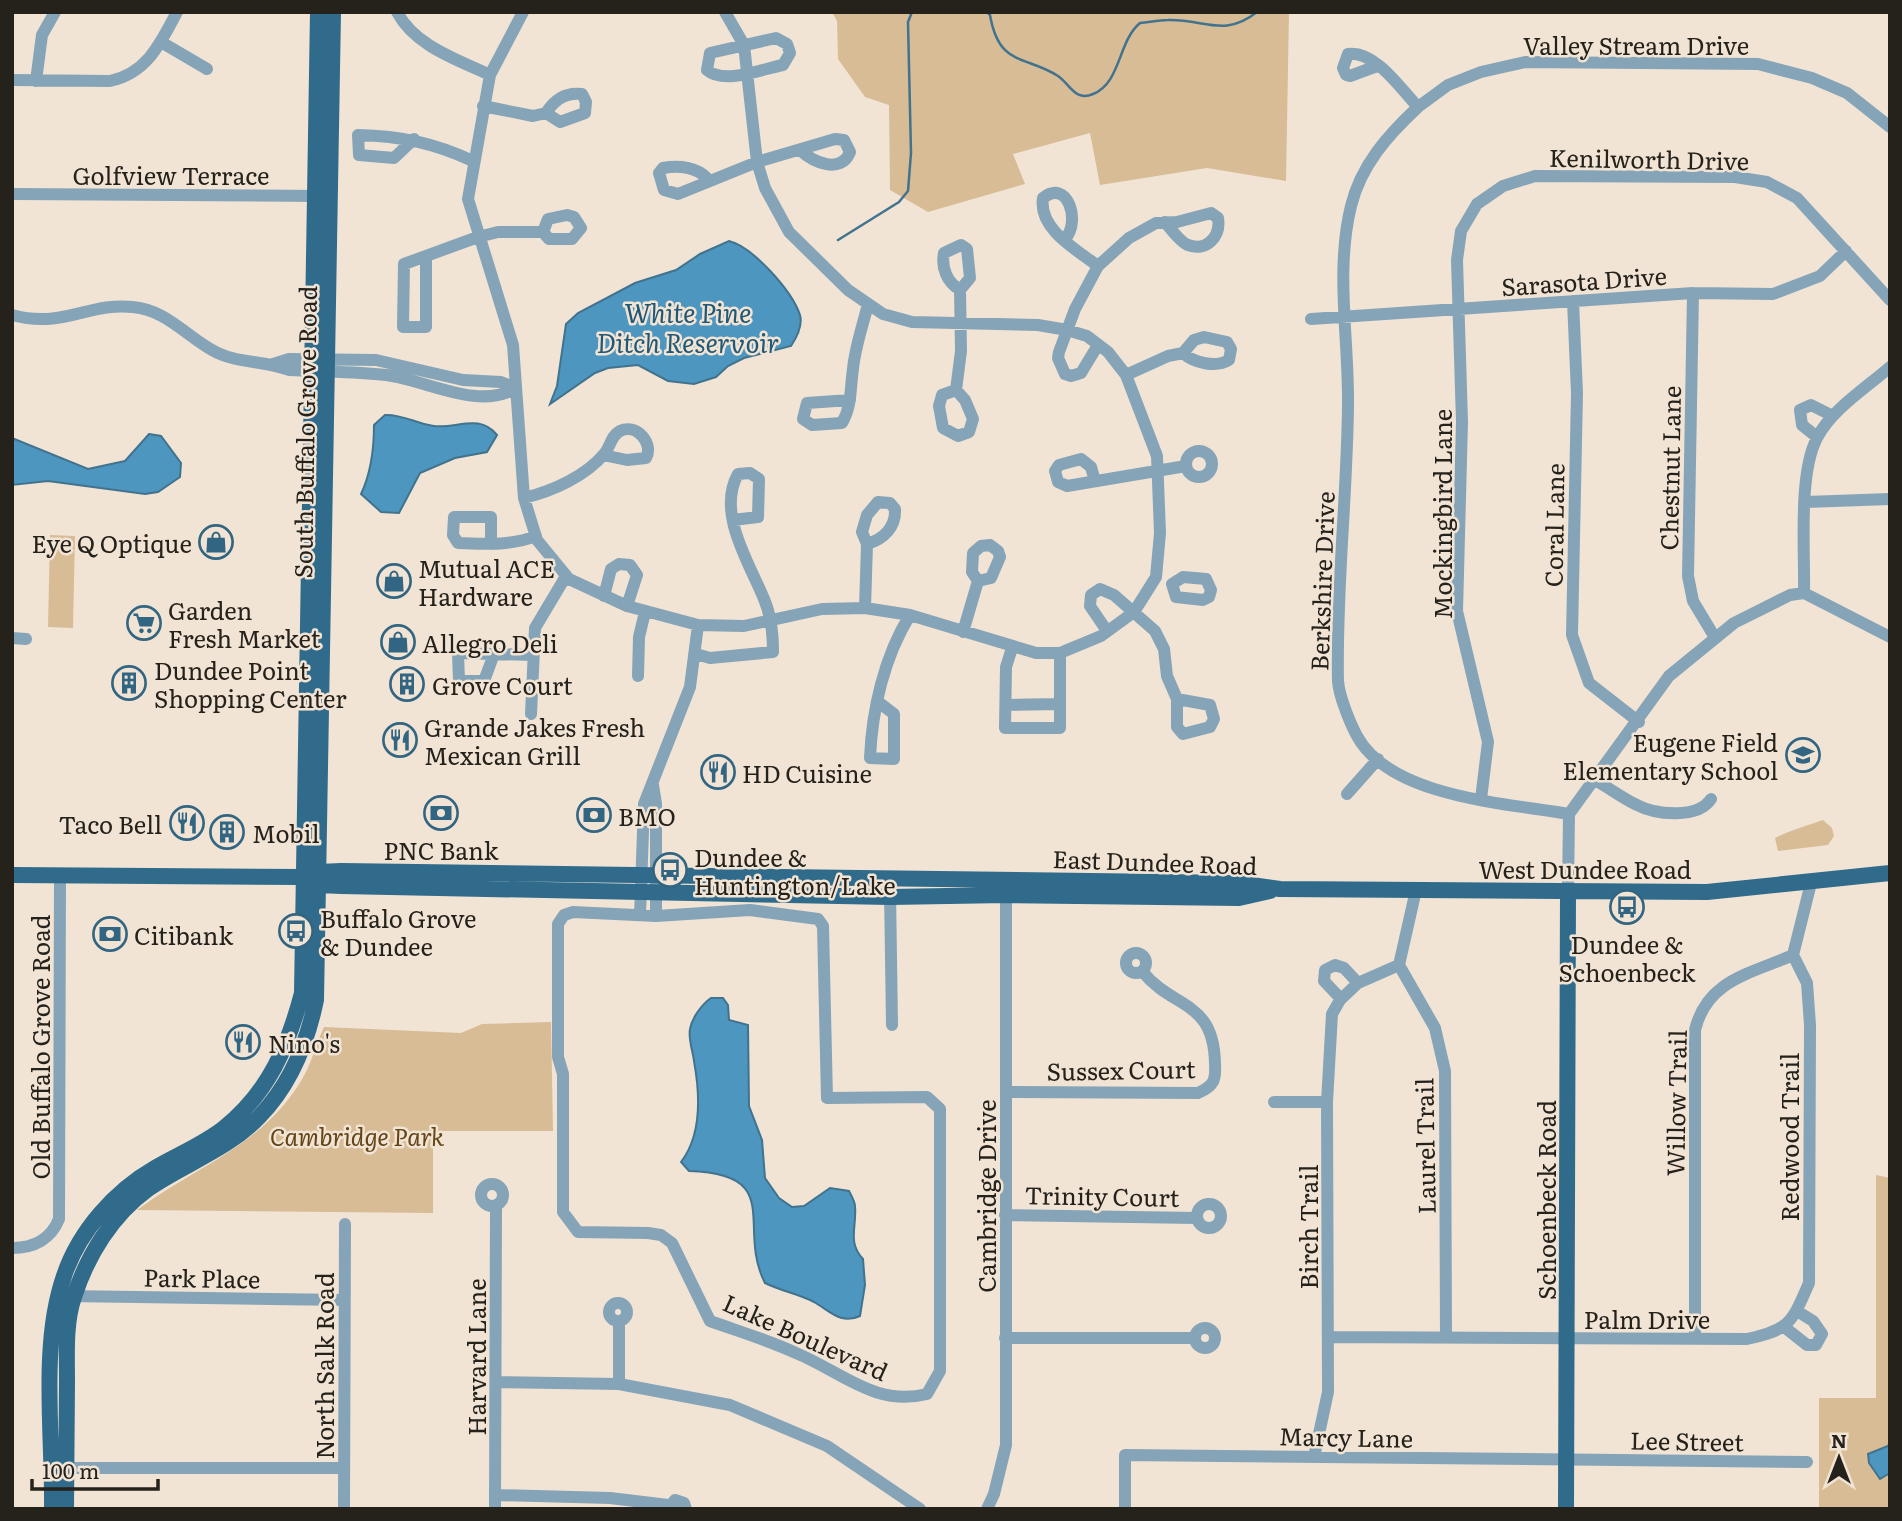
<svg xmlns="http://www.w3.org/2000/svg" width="1902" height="1521" viewBox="0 0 1902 1521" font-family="Literata,serif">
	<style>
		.green { fill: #d8bc96 }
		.water { fill: #4d96bf; stroke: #41738e; stroke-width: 2 }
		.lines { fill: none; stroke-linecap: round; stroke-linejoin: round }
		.stream { stroke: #41738e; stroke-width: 2.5 }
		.minor { stroke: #86a4b7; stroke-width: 12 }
		.major { stroke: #306b8c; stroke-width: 16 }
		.labels { text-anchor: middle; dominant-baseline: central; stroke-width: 5; stroke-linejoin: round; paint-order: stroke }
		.street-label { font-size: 24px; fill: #25211b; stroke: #f1e4d5 }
		.poi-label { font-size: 24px; fill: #25211b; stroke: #f1e4d5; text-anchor: start }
		.park-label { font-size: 24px; font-style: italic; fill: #634415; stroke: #f1e4d5 }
		.water-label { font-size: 26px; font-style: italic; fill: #215876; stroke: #f1e4d5 }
	</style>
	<rect width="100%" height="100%" fill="#f1e4d5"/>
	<path class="green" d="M 832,12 L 1289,12 L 1286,181 L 1207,168 L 1100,185 L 1090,133 L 1013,154 L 1025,184 L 928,212 L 890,190 L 889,105 L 865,97 L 838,59 L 837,21 Z
		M 50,535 L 75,536 L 73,628 L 48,627 Z
		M 1823,820 L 1832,828 L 1834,836 L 1828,845 L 1778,851 L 1775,838 C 1791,830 1806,826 1823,820 Z
		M 551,1022 L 553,1131 L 433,1131 L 433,1213 L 137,1210 C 198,1165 269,1143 306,1072 C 313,1058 317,1041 324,1027 L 461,1033 L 482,1024 Z
		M 1876,1175 L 1890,1178 L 1890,1509 L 1819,1509 L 1819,1398 L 1876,1398 Z"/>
	<path class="water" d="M 729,241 C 753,247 792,291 800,315 C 803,326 797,337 791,346 L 744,358 L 728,366 L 716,377 L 694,384 L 668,381 L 638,365 L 608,368 L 595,373 L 550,404 L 557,386 L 566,324 L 578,313 L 635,283 L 676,270 L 700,254 Z
		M 385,415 C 402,414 417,424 434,426 C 457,429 479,413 497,435 L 487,452 L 455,458 L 420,473 L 399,513 L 381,512 L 361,494 C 371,473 374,450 374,425 Z
		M 149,434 L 161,436 L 181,463 L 180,477 L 158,492 L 145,494 L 48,481 L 12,485 L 12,438 L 88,469 L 125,461 Z
		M 711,998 L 723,998 L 728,1005 L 729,1020 L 748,1025 L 749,1106 L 762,1140 L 765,1178 L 779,1198 L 792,1207 L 804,1206 L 830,1188 L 849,1191 C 851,1195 855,1202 855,1206 C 857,1227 847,1242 863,1259 L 865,1285 L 860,1316 C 841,1325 830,1311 814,1302 C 799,1294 781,1291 765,1283 C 736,1227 786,1174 689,1171 L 681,1162 C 702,1135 700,1094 694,1061 C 693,1052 688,1038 690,1029 C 692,1018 702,1004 711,998 Z
		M 1890,1442 L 1890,1473 L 1880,1479 L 1869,1463 L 1868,1454 L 1888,1446 Z"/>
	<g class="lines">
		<path class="stream" d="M 987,12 L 990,15 C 999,67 1025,55 1058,76 C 1070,84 1075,102 1093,94 C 1121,83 1118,41 1140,23 C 1150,22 1159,20 1168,20 C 1205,19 1224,38 1257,12
			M 838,240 L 899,202 L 908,191 L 911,153 L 908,22 L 912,12"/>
		<path class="minor" d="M 397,12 C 415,46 456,59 490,75
			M 523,12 L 490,75 L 468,199 L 513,345 L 524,498 L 537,540 L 569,579 L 627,606 L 698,625 L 744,626 L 822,609 L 865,608 L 910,615 L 1036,653 L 1060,653 L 1101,636 L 1134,612 L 1156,577 L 1160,533 L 1157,456 L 1126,375 L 1108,352 L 1087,336 L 1067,330 L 1038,325 L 912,322 L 883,314 L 848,290 L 789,232 L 765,188 L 757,162 L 744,45 L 725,12
			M 776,38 L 787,44 L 790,53 L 783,65 C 762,69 724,85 707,70 L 710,53 Z
			M 161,42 L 207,69
			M 1377,66 L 1350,76 L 1346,75 L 1343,68 L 1348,54 C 1375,50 1401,89 1418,107 L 1448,85 L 1481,72 L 1525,62 L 1758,64 L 1812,78 L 1847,93 L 1890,127
			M 12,80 L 110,81 C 147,73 160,44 177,12
			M 36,81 L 42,35 L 55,12
			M 483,106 L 533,116 L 546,113 C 554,100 566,92 582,94 L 586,102 L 585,113 L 560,122 L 546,113
			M 1418,107 C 1388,135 1361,165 1351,206 C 1335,271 1349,340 1348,406 C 1347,498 1336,590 1338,681 C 1339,696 1350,723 1357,736 C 1391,798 1507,803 1569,814
			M 414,139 L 394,158 L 359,155 L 358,135 C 401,136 434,143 473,161
			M 708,179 C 697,167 679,165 663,168 L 659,173 L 664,190 L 678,194 L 757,162 L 835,139 L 844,140 L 850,152 C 841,175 813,162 800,150
			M 12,194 L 323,196
			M 1065,239 C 1081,222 1068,178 1043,198 C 1038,229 1077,250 1098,266
			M 426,257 L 426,327 L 403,327 L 404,264 L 478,237 L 498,232 L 543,232 L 549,239 L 572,239 L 581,228 L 574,217 L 567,215 L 548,219 L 543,232
			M 1693,293 L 1688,576 L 1693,601 L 1714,636
			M 1573,301 L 1577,393 L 1572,635 L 1589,683 L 1639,722
			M 12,315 C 63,329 89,302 133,307 C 166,310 185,335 212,350 C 236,364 264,360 289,370 C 321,372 354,371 386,375 C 427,380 478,411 516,388 L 501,382 L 463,380 L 376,360 L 289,359 L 273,364
			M 1311,319 L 1693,293 L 1773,294 L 1820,276 L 1846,251
			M 1098,345 L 1081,373 L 1071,376 L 1065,374 L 1058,358 L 1059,352 L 1075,309 L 1098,266 L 1129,238 L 1156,223 L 1177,222 L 1211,213 L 1218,218 C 1221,236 1207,252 1188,245 C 1180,242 1171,229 1165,222
			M 1126,375 L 1168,356 L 1183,353 L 1194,340 L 1204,337 L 1227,342 L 1231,349 L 1229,360 C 1216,368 1194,363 1183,353
			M 956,390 L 961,351 L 960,290 L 970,278 L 967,249 L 961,245 L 944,253 C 941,268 947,282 960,290
			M 956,390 L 965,400 L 973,419 L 969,432 L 958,436 L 943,428 L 939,406 L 942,395 Z
			M 850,400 L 807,403 L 803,419 L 812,425 L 842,423 C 852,406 850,389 853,369 C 855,347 863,325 868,304
			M 1817,437 L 1802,425 L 1800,410 L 1811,405 L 1833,416
			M1186 464a13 13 0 1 1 26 0a13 13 0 1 1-26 0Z
			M 1095,481 L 1091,467 L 1081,459 L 1059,465 L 1055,471 L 1058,482 L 1067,486 L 1186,466
			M 524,498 C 553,491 586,476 605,453 C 611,445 611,436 620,431 C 637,423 654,444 646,458 L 627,460 L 603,455
			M 1806,502 L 1890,499
			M 491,544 L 491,517 L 454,517 L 453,535 L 458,543 C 486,544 510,546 536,536
			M 990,545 L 998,551 L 1000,557 L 991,578 L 978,581 L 972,572 L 973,553 L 981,546 Z
			M 1183,577 L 1206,579 L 1211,590 L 1209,597 L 1203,600 L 1176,597 L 1172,584 Z
			M 1804,593 C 1805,552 1798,474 1817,438 C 1831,410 1866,388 1890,367
			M 1804,593 L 1890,637
			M 604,596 L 611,569 L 619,564 L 630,565 L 637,575 L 627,606
			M 865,608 L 867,544 L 862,532 L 867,515 L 878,502 L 890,503 L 895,509 C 896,527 884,539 867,544
			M 1107,631 L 1090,606 L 1091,595 L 1100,589 L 1114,595 L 1155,631 L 1164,649 L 1167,676 L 1177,699 L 1177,727 L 1183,734 L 1210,727 L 1214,719 L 1210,705 L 1177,699
			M 963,632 L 978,581
			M 12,638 L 26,639
			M 1012,648 L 1006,667 L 1005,728 L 1060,728 L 1060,653
			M 494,654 L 484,681 L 459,681 L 458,653 L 532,655
			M 696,654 L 710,658 L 773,652 C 773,635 771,615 764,599 C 750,564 716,513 738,474 L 750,473 L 759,479 L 758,517 L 733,520
			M 638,676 L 639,637 L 645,612
			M 877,701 L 894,714 L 894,759 L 870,758 C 872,710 884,657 910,615
			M 1006,705 L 1060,704
			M 531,714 L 535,628 L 566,576
			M 1593,779 C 1608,787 1622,798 1637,805 C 1656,815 1698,819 1711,799
			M 653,785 L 656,804 L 656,916
			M 1347,794 L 1378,759
			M 1481,799 L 1488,742 L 1457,611 L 1462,422 L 1457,260 L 1461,231 L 1477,204 L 1503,186 L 1535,176 L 1735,177 L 1767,182 L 1797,198 L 1890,300
			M 890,890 L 892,1025
			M 1568,891 L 1569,814 L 1669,676 L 1734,623 L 1790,595 L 1804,593
			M 750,910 L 818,919 L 823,926 L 827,1098 L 927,1097 L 940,1109 L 940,1371 L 927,1394 C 875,1407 842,1372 796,1353 C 768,1340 738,1331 710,1321 L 672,1243 L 661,1235 L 648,1233 L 578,1232 L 563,1212 L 563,1074 L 558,1057 L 558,924 L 564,915 L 573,912 L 656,916 Z
			M 640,915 L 644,804 L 690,687 L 698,625
			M1126 963a10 10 0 1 1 20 0a10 10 0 1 1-20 0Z
			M 1399,965 L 1435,1028 L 1445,1071 L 1446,1338
			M 1341,999 L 1324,981 L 1325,970 L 1335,965 L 1344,968 L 1358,983
			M 1007,1092 L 1198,1093 C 1214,1086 1216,1080 1215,1064 C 1214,999 1173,1010 1142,971
			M 1274,1102 L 1327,1102
			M481 1195a11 11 0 1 1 22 0a11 11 0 1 1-22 0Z
			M1197 1216a12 12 0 1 1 24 0a12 12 0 1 1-24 0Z
			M 1005,1215 L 1197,1218
			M 12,1248 C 34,1248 51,1239 59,1219 L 60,876
			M 66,1296 L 344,1300
			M609 1312a9 9 0 1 1 18 0a9 9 0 1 1-18 0Z
			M 619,1321 L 619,1384
			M 1783,1326 L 1807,1345 L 1816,1345 L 1822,1334 L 1813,1321 L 1797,1311
			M1195 1338a10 10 0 1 1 20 0a10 10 0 1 1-20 0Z
			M 1328,1337 L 1747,1339 C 1790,1330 1792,1322 1809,1283 L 1810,1025 L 1807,983 L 1793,955
			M 1005,1338 L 1195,1338
			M 1695,1339 L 1695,1030 C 1707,980 1750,974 1793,955 L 1811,883
			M 496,1382 L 619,1384 L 730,1405 L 827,1446 L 920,1509
			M 1314,1457 L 1328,1392 L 1327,1102 L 1332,1014 L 1340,1000 L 1358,983 L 1399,965 L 1416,890
			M 60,1468 L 344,1468
			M 495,1495 L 610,1498 L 668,1505
			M 344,1509 L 345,1224
			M 495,1509 L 496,1205
			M 668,1509 L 675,1500 L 684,1503 L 686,1509
			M 987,1509 L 994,1494 L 1006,1445 L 1006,887
			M 1125,1509 L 1125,1455 L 1807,1462"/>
		<path class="major" d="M 12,875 L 302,877 L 319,872 L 341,871 L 1237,883 L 1280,889 L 1707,892 L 1890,873
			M 311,881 L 319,885 L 341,886 L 890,897 L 1006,895 L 1239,898 L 1270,891
			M 52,1509 C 53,1435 40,1345 64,1276 C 79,1231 115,1191 155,1168 C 177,1155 204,1144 224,1128 C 269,1092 288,1046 302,993 L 318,12
			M 66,1509 C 66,1466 67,1424 67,1381 C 67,1354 65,1323 74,1297 C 87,1256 112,1215 148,1189 C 184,1164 227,1150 259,1117 C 291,1084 307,1044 316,1000 L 333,12
			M 1566,1509 L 1568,891"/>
	</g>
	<defs>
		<g id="shop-ring" transform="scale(1.75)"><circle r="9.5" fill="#f1e4d5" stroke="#326582" stroke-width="1.5"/><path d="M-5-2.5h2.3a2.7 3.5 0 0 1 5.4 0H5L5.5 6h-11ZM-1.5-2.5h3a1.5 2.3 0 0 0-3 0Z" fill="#326582"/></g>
		<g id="supermarket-ring" transform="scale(1.75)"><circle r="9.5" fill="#f1e4d5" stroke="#326582" stroke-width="1.5"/><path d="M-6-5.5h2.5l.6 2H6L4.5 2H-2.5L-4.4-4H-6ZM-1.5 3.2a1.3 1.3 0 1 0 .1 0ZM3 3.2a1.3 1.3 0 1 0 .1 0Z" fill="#326582"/></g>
		<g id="building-ring" transform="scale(1.75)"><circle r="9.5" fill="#f1e4d5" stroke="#326582" stroke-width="1.5"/><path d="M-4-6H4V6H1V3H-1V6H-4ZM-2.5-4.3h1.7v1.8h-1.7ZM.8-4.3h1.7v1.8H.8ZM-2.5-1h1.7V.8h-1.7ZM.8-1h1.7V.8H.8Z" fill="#326582"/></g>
		<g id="restaurant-ring" transform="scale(1.75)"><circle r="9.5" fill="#f1e4d5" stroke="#326582" stroke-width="1.5"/><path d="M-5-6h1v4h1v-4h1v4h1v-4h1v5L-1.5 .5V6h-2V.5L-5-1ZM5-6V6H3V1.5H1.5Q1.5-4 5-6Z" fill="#326582"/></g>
		<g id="school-ring" transform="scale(1.75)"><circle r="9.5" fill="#f1e4d5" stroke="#326582" stroke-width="1.5"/><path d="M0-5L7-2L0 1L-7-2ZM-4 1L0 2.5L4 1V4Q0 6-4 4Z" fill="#326582"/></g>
		<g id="bank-ring" transform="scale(1.75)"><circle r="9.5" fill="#f1e4d5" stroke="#326582" stroke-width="1.5"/><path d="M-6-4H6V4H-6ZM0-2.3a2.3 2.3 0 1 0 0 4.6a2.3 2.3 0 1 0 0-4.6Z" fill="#326582"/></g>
		<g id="bus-ring" transform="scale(1.75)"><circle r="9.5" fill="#f1e4d5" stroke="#326582" stroke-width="1.5"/><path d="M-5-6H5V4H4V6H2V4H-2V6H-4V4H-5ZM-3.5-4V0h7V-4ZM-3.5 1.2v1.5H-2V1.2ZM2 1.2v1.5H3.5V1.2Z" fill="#326582"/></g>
	</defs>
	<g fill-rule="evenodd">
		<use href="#shop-ring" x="216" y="542"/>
		<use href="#shop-ring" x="394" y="581"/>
		<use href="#supermarket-ring" x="144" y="623"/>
		<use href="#shop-ring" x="398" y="642"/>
		<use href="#building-ring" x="129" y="683"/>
		<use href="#building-ring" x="407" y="684"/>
		<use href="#restaurant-ring" x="400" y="740"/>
		<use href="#school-ring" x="1803" y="755"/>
		<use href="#restaurant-ring" x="718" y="772"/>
		<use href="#bank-ring" x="441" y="813"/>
		<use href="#bank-ring" x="594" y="815"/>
		<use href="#restaurant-ring" x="187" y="823"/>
		<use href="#building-ring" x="227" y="832"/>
		<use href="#bus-ring" x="670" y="870"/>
		<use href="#bus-ring" x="1627" y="907"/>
		<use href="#bus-ring" x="296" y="931"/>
		<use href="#bank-ring" x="110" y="934"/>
		<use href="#restaurant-ring" x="243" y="1042"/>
	</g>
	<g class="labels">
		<g class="street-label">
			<text x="1636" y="44">Valley Stream Drive</text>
			<text transform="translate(1649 158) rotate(1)">Kenilworth Drive</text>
			<text x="171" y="174">Golfview Terrace</text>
			<text transform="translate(1584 280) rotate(-4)">Sarasota Drive</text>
			<text transform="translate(304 432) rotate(-89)">South Buffalo Grove Road</text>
			<text transform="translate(1669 468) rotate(-89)">Chestnut Lane</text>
			<text transform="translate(1441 514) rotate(-90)">Mockingbird Lane</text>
			<text transform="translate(1553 525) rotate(-89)">Coral Lane</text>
			<text transform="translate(1321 581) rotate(-88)">Berkshire Drive</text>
			<text transform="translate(1155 861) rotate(2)">East Dundee Road</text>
			<text x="1585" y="868">West Dundee Road</text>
			<text transform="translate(39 1047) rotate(-90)">Old Buffalo Grove Road</text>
			<text transform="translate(1121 1069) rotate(-1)">Sussex Court</text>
			<text transform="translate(1675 1103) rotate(-89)">Willow Trail</text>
			<text transform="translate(1788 1137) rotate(-90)">Redwood Trail</text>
			<text transform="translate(1424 1146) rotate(-91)">Laurel Trail</text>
			<text transform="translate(1102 1195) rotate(1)">Trinity Court</text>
			<text transform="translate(985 1196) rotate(-90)">Cambridge Drive</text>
			<text transform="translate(1545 1200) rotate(-90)">Schoenbeck Road</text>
			<text transform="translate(1307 1227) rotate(-90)">Birch Trail</text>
			<text transform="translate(202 1277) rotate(1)">Park Place</text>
			<text x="1647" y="1318">Palm Drive</text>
			<text transform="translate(806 1336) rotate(24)">Lake Boulevard</text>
			<text transform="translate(475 1357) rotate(-90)">Harvard Lane</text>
			<text transform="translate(323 1366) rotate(-90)">North Salk Road</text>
			<text transform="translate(1346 1436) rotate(1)">Marcy Lane</text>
			<text transform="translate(1687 1440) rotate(1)">Lee Street</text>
		</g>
		<g class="poi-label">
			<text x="192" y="542" text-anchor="end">Eye Q Optique</text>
			<text x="418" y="567">Mutual ACE<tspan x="418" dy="28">Hardware</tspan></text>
			<text x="168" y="609">Garden<tspan x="168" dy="28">Fresh Market</tspan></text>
			<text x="422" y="642">Allegro Deli</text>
			<text x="154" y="669">Dundee Point<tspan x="154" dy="28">Shopping Center</tspan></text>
			<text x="432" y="684">Grove Court</text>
			<text x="424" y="726">Grande Jakes Fresh<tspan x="424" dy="28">Mexican Grill</tspan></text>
			<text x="1778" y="741" text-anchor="end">Eugene Field<tspan x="1778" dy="28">Elementary School</tspan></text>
			<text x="742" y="772">HD Cuisine</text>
			<text x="618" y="815">BMO</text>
			<text x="162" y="823" text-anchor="end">Taco Bell</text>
			<text x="252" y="832">Mobil</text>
			<text x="441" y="849" text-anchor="middle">PNC Bank</text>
			<text x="694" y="856">Dundee &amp;<tspan x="694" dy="28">Huntington/Lake</tspan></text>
			<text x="320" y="917">Buffalo Grove<tspan x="320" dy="28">&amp; Dundee</tspan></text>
			<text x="134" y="934">Citibank</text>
			<text x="1627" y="943" text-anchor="middle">Dundee &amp;<tspan x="1627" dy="28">Schoenbeck</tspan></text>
			<text x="268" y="1042">Nino's</text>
		</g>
		<g class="park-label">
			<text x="357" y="1135">Cambridge Park</text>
		</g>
		<g class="water-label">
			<text x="688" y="311">White Pine<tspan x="688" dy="30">Ditch Reservoir</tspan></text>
		</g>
	</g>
	<rect width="1902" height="1521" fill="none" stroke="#25211b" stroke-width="28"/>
	<g transform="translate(1839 1458)" stroke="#f1e4d5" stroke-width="5" paint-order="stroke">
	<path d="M0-5L12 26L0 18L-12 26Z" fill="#25211b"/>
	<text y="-10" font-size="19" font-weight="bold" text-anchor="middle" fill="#25211b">N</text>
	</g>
	<path d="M32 1479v10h126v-10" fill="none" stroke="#25211b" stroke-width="3.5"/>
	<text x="42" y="1479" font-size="21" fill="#25211b" stroke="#f1e4d5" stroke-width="5" paint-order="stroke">100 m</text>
</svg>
